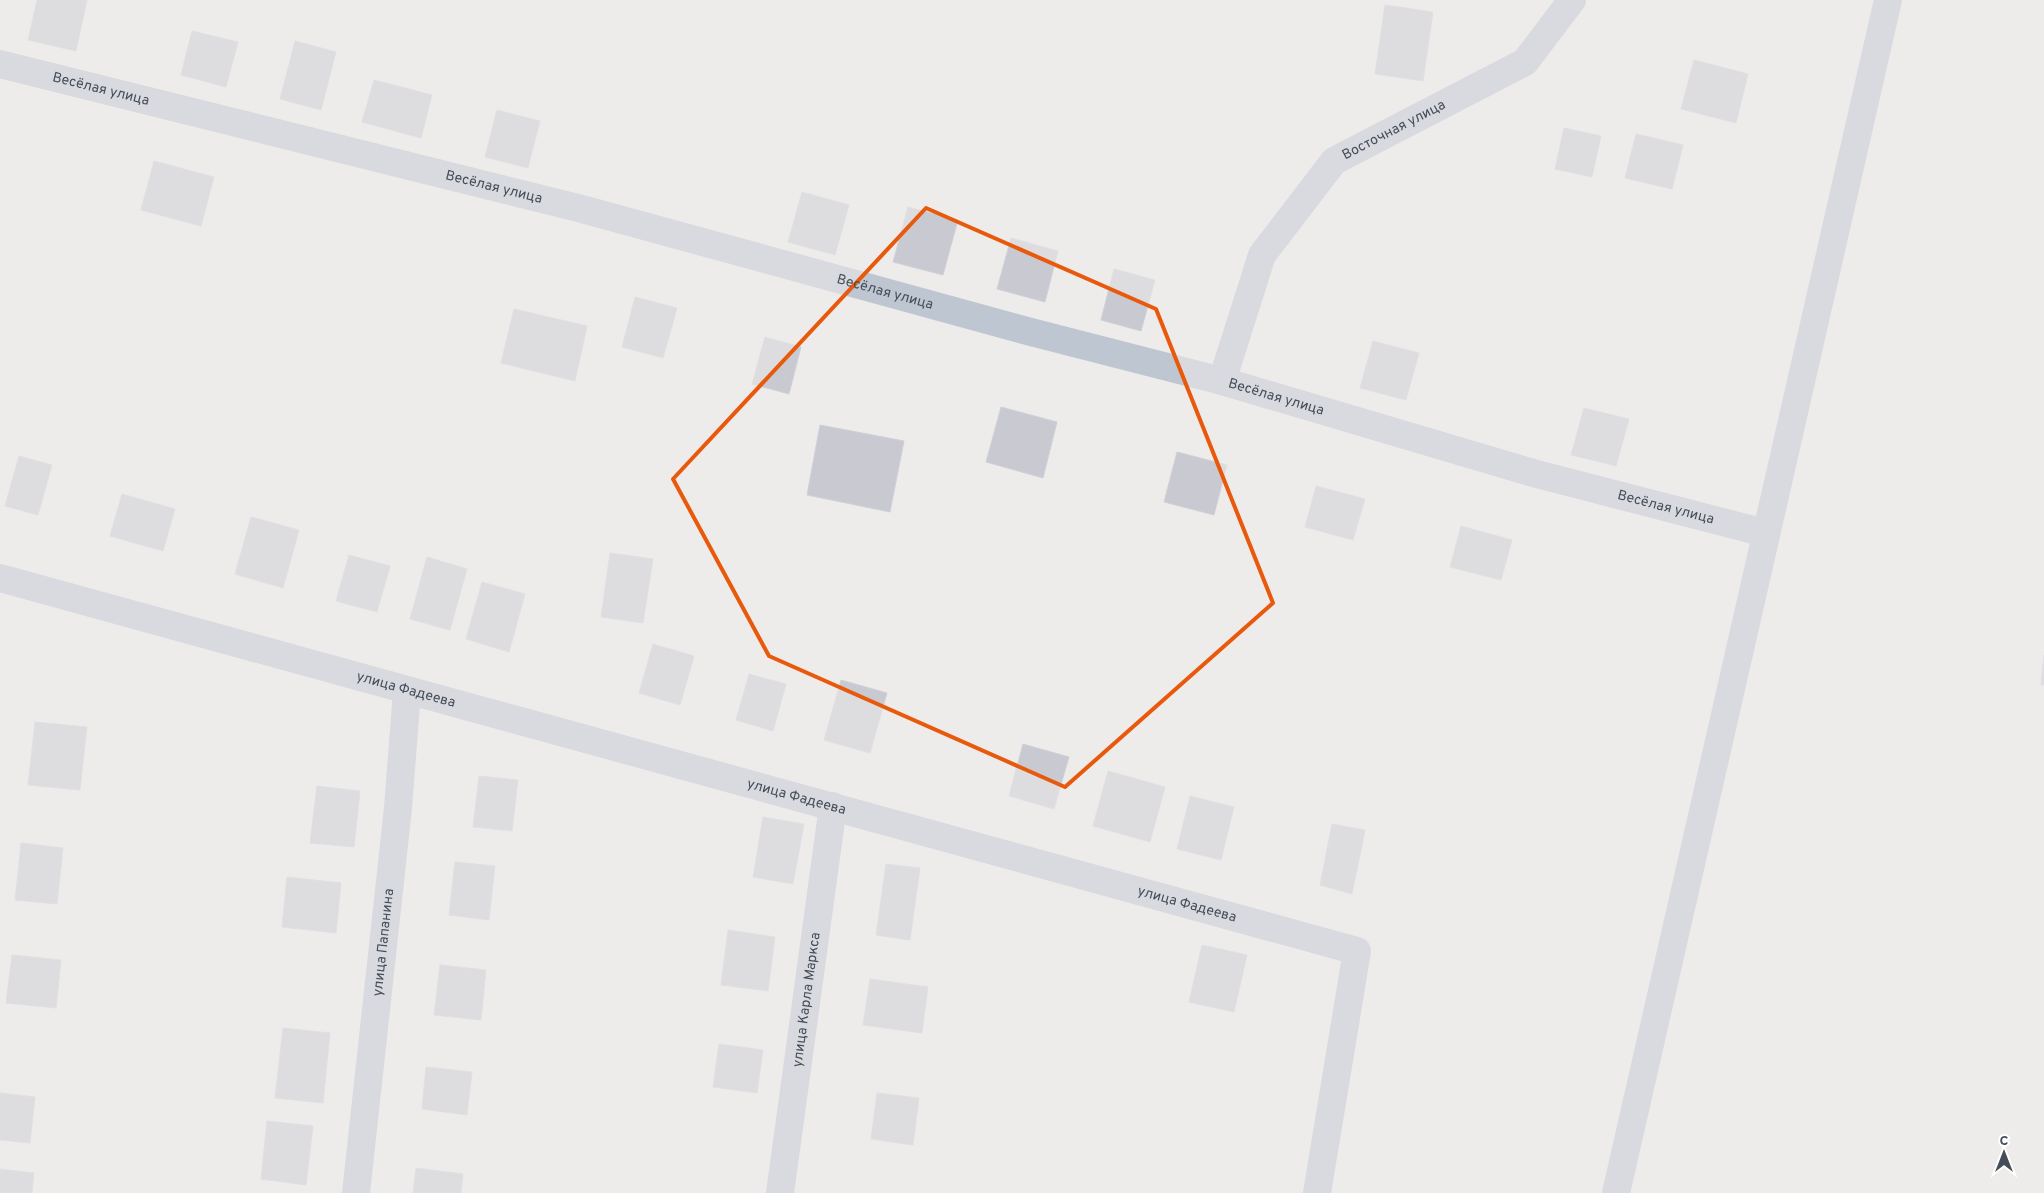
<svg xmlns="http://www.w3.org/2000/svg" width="2044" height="1193" viewBox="0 0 2044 1193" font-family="Overpass,sans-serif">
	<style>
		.building { fill: #c8c9d1; stroke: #cfd1d7 }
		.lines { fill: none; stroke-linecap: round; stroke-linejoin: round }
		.minor { stroke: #bec6d1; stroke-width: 28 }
		.marked { fill: none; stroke: #e8590c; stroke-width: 4; stroke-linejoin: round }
		.labels { text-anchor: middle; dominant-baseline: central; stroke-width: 4; stroke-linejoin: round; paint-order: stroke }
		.street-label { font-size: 14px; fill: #444d58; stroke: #fff }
	</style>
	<rect width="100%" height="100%" fill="#eeebeb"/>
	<path class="building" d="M 37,0 L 87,0 L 76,51 L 28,40 Z
		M 1385,5 L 1433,12 L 1423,81 L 1375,74 Z
		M 192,31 L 238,42 L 226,87 L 181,75 Z
		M 295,41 L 336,52 L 321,110 L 280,99 Z
		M 1694,60 L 1748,74 L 1736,123 L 1681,109 Z
		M 374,80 L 432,95 L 421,138 L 362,122 Z
		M 497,110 L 540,121 L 528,168 L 485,157 Z
		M 1564,128 L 1601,136 L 1592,177 L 1555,169 Z
		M 1636,134 L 1683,145 L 1672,189 L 1625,178 Z
		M 154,161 L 214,177 L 201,226 L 141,210 Z
		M 802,192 L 849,205 L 835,255 L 788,242 Z
		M 908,207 L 958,220 L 943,275 L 893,262 Z
		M 1011,238 L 1058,251 L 1045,302 L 997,289 Z
		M 1114,269 L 1155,280 L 1141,331 L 1101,320 Z
		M 635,297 L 677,308 L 663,358 L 622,347 Z
		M 514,309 L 587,326 L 575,381 L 501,363 Z
		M 765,337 L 801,347 L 789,394 L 752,384 Z
		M 1373,341 L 1419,353 L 1406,400 L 1360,388 Z
		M 1001,407 L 1057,422 L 1043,478 L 986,462 Z
		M 1584,408 L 1629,419 L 1616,466 L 1571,455 Z
		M 820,425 L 904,441 L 890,512 L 807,495 Z
		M 1177,452 L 1227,465 L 1214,515 L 1164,502 Z
		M 19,456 L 52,465 L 38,515 L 5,506 Z
		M 1316,486 L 1365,499 L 1353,540 L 1305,527 Z
		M 122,494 L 175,509 L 163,551 L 110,536 Z
		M 251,517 L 299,530 L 283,588 L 235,574 Z
		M 1461,526 L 1512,540 L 1501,580 L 1450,567 Z
		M 610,553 L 653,559 L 643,623 L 601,617 Z
		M 349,555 L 390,566 L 377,612 L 336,601 Z
		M 427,557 L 467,569 L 450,630 L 410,619 Z
		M 482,582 L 525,594 L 509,652 L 466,639 Z
		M 653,644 L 694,656 L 680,705 L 639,693 Z
		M 2044,655 L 2044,685 L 2041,685 Z
		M 749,674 L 786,684 L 773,731 L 736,720 Z
		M 841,680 L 887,693 L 870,753 L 824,740 Z
		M 35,722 L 87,727 L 80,790 L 28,785 Z
		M 1023,744 L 1069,757 L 1054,809 L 1009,796 Z
		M 1108,771 L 1165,787 L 1150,842 L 1093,826 Z
		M 479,776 L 518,780 L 512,831 L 473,827 Z
		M 317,786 L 360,791 L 354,847 L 310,843 Z
		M 1190,796 L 1234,807 L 1221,860 L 1177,849 Z
		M 763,817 L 804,824 L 793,884 L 753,877 Z
		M 1332,824 L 1365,830 L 1352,894 L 1320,885 Z
		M 21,843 L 63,848 L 57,904 L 15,900 Z
		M 455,862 L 495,866 L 489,920 L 449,915 Z
		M 886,864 L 920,868 L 910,940 L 876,935 Z
		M 287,877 L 341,883 L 336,933 L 282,927 Z
		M 728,930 L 775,937 L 768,991 L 721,985 Z
		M 1202,945 L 1247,955 L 1234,1012 L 1189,1002 Z
		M 12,955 L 61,960 L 56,1008 L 6,1003 Z
		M 440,965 L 486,970 L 481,1020 L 434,1015 Z
		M 870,979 L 928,987 L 922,1033 L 863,1025 Z
		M 283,1028 L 330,1033 L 323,1103 L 275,1098 Z
		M 719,1044 L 763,1050 L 757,1093 L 713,1087 Z
		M 426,1067 L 472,1072 L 467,1115 L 422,1109 Z
		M 0,1093 L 35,1097 L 30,1143 L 0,1140 Z
		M 877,1093 L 919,1098 L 913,1145 L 871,1139 Z
		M 267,1121 L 313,1126 L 306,1185 L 261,1179 Z
		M 416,1168 L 463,1174 L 461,1193 L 413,1193 Z
		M 0,1169 L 34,1173 L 32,1193 L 0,1193 Z"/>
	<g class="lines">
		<g class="minor">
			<path id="s1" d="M 0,64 L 582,209 L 1031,332 L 1222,381 L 1533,473 L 1765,533"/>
			<path id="s2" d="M 1222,381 L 1262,255 L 1334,161 L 1525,62 L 1572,0"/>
			<path id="s3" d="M 0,578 L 1357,951 L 1317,1193"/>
			<path id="s4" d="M 356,1193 L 398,808 L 407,691"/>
			<path id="s5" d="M 780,1193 L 833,806"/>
			<path d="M 1616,1193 L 1888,0"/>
		</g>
	</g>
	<path d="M0 0H2044V1193H0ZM 926,208 L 1156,309 L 1273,603 L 1065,787 L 769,656 L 673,479 Z" fill="#eeebeb" fill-opacity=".55" fill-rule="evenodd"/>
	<path class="marked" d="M 926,208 L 1156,309 L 1273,603 L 1065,787 L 769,656 L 673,479 Z"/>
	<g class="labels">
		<g class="street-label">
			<text stroke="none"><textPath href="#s1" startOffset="104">Весёлая улица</textPath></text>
			<text stroke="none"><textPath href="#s2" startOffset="318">Восточная улица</textPath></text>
			<text stroke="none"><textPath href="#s1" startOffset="509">Весёлая улица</textPath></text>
			<text stroke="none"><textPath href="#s1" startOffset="914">Весёлая улица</textPath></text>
			<text stroke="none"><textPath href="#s1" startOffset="1319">Весёлая улица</textPath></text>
			<text stroke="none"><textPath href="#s1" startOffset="1724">Весёлая улица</textPath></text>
			<text stroke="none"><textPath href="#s3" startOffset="421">улица Фадеева</textPath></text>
			<text stroke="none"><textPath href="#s3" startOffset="826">улица Фадеева</textPath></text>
			<text stroke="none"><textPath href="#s3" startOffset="1231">улица Фадеева</textPath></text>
			<text stroke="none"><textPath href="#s4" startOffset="252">улица Папанина</textPath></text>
			<text stroke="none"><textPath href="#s5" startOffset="195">улица Карла Маркса</textPath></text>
		</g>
	</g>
	<g transform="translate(2004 1153)" stroke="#ffffff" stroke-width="4" paint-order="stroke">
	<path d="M0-4L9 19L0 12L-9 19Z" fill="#444d58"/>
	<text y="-8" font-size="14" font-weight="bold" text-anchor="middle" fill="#444d58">С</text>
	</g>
</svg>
